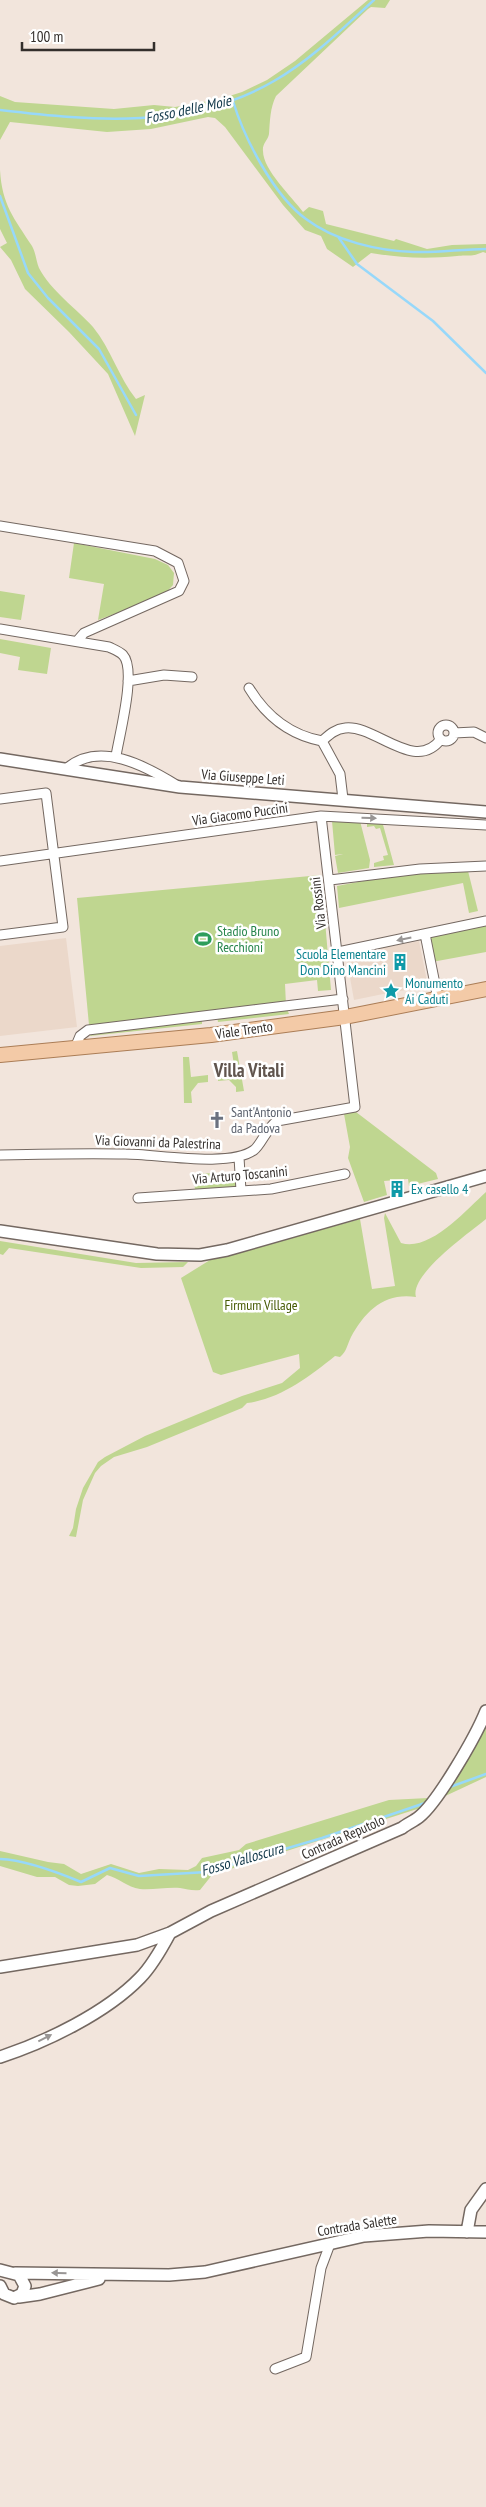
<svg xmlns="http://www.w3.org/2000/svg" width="486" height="2507" viewBox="0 0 486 2507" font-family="'PT Sans Narrow',sans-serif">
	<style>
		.built { fill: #ebd8ca }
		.green { fill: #bfd690 }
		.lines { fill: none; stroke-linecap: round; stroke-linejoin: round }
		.stream { stroke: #97d8fa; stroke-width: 2.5 }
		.street-casing { stroke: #746861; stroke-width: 11 }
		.secondary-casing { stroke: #746861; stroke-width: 14 }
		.primary-casing { stroke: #ab7d56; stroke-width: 16 }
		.street { stroke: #fff; stroke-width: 9 }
		.secondary { stroke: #fff; stroke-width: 11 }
		.primary { stroke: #f3caa7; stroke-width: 14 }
		.oneway { fill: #999695 }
		.labels { text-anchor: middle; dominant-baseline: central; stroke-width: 5; stroke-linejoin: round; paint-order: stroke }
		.street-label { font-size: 14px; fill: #332e2b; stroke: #fff }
		.leisure-label { font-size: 14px; fill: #27864d; stroke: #fff; text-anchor: start }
		.culture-label { font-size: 14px; fill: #0d838f; stroke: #fff; text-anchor: start }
		.worship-label { font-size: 14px; fill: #5b616d; stroke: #fff; text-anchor: start }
		.park-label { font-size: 14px; fill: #465a04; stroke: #fff }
		.water-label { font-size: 15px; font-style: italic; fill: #12384a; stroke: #fff }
		.district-label { font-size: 19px; font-weight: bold; fill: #60554e; stroke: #fff }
	</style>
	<rect width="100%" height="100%" fill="#f2e5dc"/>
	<path class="built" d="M 66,938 L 77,1027 L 0,1036 L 0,946 Z
		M 419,941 L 428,986 L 395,992 L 394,989 L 388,990 L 388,993 L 354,1000 L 346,955 Z"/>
	<path class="green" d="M 368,0 L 390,0 L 385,8 L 371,7 L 368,9 L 276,96 C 270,108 270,121 269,134 C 268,140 262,144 263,151 C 263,170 292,197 303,212 L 309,207 L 323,211 L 326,224 L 394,241 L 396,239 L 427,249 L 452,245 L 486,244 L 486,253 L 483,252 C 469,258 469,254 457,256 C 427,259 401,258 371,253 L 353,267 L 327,249 L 321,236 L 305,230 L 283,205 L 225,127 L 215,118 L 208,117 L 151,129 L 107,132 L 10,122 L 0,140 L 0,96 L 15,102 L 114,109 L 154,105 L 175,107 L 220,99 L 242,92 L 267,80 L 295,61 Z
		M 0,170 C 2,205 14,218 32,246 C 36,253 36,261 39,268 C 50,290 77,309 93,327 C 111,349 119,378 136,399 L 145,395 L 135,436 L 108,374 L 69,332 L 25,289 L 11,260 L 0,247 L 7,243 L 0,229 Z
		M 74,543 L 155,559 L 168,565 L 174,573 L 173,585 L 163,596 L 98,620 L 104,584 L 69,578 Z
		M 0,591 L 25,595 L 21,620 L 0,617 Z
		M 0,639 L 51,648 L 47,674 L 18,670 L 20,657 L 0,653 Z
		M 332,821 L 360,821 L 370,860 L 369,868 L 338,873 L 335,856 L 343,854 L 335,855 Z
		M 367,821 L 382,821 L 394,865 L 374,867 L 374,863 L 384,860 L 383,856 L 388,855 L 380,828 L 376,829 L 374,826 L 367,827 Z
		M 468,871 L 478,911 L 469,913 L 463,883 L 339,908 L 337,886 L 400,874 Z
		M 321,875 L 331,990 L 318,991 L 317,980 L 285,984 L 286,1005 L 89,1025 L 77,898 Z
		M 486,926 L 486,952 L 432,962 L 427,938 Z
		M 287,1009 L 289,1014 L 218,1022 L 217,1016 Z
		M 202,1018 L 202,1024 L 90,1036 L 91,1034 Z
		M 237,1051 L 244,1091 L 236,1092 L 236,1087 L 229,1080 L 218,1081 L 218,1074 L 235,1072 L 232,1052 Z
		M 183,1057 L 189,1057 L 191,1077 L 208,1075 L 208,1082 L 198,1083 L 191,1092 L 192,1103 L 184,1103 Z
		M 356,1112 L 436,1173 L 438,1179 L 409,1186 L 408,1179 L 384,1181 L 387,1195 L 364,1202 L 348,1158 L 350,1147 L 344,1114 Z
		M 236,1172 L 237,1189 L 195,1191 L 194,1174 Z
		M 486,1192 L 486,1219 C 469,1233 409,1275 416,1297 C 385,1292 365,1311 351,1337 C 347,1345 347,1351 340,1357 L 335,1356 C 309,1377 280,1399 247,1403 L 242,1408 L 147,1447 L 114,1457 L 101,1466 L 95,1473 L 83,1500 L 76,1537 L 69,1536 L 73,1528 L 76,1509 L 83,1488 L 98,1462 L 105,1457 L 145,1436 L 242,1396 L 282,1383 L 300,1368 L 299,1354 L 221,1375 L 213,1372 L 181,1278 L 210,1260 L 360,1219 L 372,1289 L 395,1286 L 384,1218 L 385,1213 L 401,1243 C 430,1252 466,1210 486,1192 Z
		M 0,1241 L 136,1263 L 188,1262 L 183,1267 L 141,1268 L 9,1248 L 3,1255 L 0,1254 Z
		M 486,1719 L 486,1777 L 441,1798 Z
		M 428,1798 L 425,1807 L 414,1810 L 212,1875 L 200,1890 C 192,1891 187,1889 180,1888 C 167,1887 153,1890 140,1889 C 127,1887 119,1878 107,1875 L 95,1884 L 78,1886 L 69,1885 L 55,1877 L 37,1877 L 0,1866 L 0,1851 L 48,1862 L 64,1864 L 81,1874 L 111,1864 L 139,1873 L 159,1869 L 188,1870 L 196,1866 L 202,1858 L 239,1850 L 246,1844 L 389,1800 Z"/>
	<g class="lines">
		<path class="stream" d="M 233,101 C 244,138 274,196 306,219 C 335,241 378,251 414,252 C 438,253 462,249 486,249
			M 0,110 C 93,121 190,130 274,81 C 311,60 343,28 374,0
			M 0,196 L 28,273 L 48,298 L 99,349 L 136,415
			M 339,238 L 357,264 L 433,321 L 486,373
			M 447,1788 L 486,1774
			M 0,1859 C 25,1860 57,1872 81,1882 L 110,1868 L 139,1876 L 207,1872 L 322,1838 L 425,1803"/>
		<g class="street-casing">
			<path id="street" d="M 0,526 L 155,551 L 178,563 L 184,581 L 179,591 L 84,633 L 77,641
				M 0,629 L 109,647 C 113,649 119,651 123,655 C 137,670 119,736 116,756
				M 128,681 L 164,675 L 192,677
				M 249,688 C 266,716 290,735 322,741 L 340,774 L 343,799
				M438 733a8 8 0 1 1 16 0a8 8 0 1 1-16 0Z
				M 454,733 L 474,732 L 486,738
				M 322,741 C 329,735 335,729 345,728 C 375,724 415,774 441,739
				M 66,769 C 99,740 146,766 178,786
				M 0,799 L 46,793 L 63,927 L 0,935
				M 0,861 L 321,816 L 486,825
				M 330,880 L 420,869 L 486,866
				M 425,934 L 438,999
				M 338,952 L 486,921
				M 75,1048 L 80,1036 L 88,1030 L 343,999
				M 0,1155 C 42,1154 84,1153 126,1154 C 156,1154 230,1168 254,1150 C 261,1145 266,1129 277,1121 L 355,1107 L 321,816
				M 239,1157 L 241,1191
				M 138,1198 L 271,1189 L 345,1174
				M 275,2369 L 306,2357 L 321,2268 L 330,2244"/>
		</g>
		<g class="secondary-casing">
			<path id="secondary" d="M 0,759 L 180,787 L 486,812
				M 0,1231 L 157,1254 L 200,1255 L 227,1250 L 486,1176
				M 0,1967 L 137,1945 L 170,1933 L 211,1911 L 402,1828 C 407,1824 414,1821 419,1817 C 438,1802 476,1736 486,1711
				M 0,2057 C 46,2042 106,2013 140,1978 C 152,1966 162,1948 170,1933
				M 467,2232 L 471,2210 L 486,2189
				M 0,2270 L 19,2275 L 25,2286 L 22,2294 L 14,2298 L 4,2294 L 0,2286
				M 15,2273 L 169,2275 L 205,2272 L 364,2236 L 429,2231 L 486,2232
				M 19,2297 L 40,2294 L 99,2279"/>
		</g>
		<g class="primary-casing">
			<path id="primary" d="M 0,1055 L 211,1035 L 345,1017 L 486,989"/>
		</g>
		<use href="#street" class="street"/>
		<use href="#secondary" class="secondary"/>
		<use href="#primary" class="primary"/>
	</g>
	<defs><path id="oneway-solid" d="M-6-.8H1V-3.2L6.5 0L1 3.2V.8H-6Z" transform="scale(1.25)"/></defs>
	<g class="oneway">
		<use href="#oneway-solid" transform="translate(369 818) rotate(2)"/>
		<use href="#oneway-solid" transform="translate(404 939) rotate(168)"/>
		<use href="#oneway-solid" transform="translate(45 2038) rotate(-27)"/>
		<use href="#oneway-solid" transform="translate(59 2273) rotate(-179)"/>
	</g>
	<defs>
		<g id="stadium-bare" transform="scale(1.35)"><path d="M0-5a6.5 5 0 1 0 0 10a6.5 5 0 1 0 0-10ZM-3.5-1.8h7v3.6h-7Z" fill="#2e9e5b" stroke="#fff" stroke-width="2.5" paint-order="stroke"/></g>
		<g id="building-bare" transform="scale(1.35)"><path d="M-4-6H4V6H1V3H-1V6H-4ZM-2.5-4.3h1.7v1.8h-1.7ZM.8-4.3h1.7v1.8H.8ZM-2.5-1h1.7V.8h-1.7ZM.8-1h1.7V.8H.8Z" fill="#0f9aa8" stroke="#fff" stroke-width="2.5" paint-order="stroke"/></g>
		<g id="sight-bare" transform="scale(1.35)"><path d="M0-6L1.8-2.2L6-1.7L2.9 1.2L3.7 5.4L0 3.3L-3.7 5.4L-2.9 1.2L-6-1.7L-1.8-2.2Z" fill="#0f9aa8" stroke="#fff" stroke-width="2.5" paint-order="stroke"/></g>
		<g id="church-bare" transform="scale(1.35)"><path d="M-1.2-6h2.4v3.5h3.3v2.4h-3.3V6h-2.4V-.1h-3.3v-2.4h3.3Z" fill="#6b7280" stroke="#fff" stroke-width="2.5" paint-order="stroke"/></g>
	</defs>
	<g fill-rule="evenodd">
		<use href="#stadium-bare" x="203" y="939"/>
		<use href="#building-bare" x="400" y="962"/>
		<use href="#sight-bare" x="391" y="991"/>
		<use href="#church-bare" x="217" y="1120"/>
		<use href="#building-bare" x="397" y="1189"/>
	</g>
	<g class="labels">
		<g class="street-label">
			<text transform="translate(243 777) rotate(4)">Via Giuseppe Leti</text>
			<text transform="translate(240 814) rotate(-8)">Via Giacomo Puccini</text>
			<text transform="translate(318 903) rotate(-97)">Via Rossini</text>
			<text transform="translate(244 1030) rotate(-8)">Viale Trento</text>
			<text transform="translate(158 1142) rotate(2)">Via Giovanni da Palestrina</text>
			<text transform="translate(240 1175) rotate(-5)">Via Arturo Toscanini</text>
			<text transform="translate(343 1837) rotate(-24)">Contrada Reputolo</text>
			<text transform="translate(357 2225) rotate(-9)">Contrada Salette</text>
		</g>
		<g class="leisure-label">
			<text x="217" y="931">Stadio Bruno<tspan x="217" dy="16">Recchioni</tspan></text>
		</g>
		<g class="culture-label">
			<text x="386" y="954" text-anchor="end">Scuola Elementare<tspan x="386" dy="16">Don Dino Mancini</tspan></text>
			<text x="405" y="983">Monumento<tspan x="405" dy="16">Ai Caduti</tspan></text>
			<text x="411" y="1189">Ex casello 4</text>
		</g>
		<g class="worship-label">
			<text x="231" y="1112">Sant'Antonio<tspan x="231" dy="16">da Padova</tspan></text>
		</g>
		<g class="park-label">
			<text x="261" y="1305">Firmum Village</text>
		</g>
		<g class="water-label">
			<text transform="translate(188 109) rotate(-12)">Fosso delle Moie</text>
			<text transform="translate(242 1859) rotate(-16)">Fosso Valloscura</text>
		</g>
		<g class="district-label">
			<text x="249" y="1070">Villa Vitali</text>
		</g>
	</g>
	<path d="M22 42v8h132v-8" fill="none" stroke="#332e2b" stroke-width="2.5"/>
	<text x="30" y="42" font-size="15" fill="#332e2b" stroke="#ffffff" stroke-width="4" paint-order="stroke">100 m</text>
</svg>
